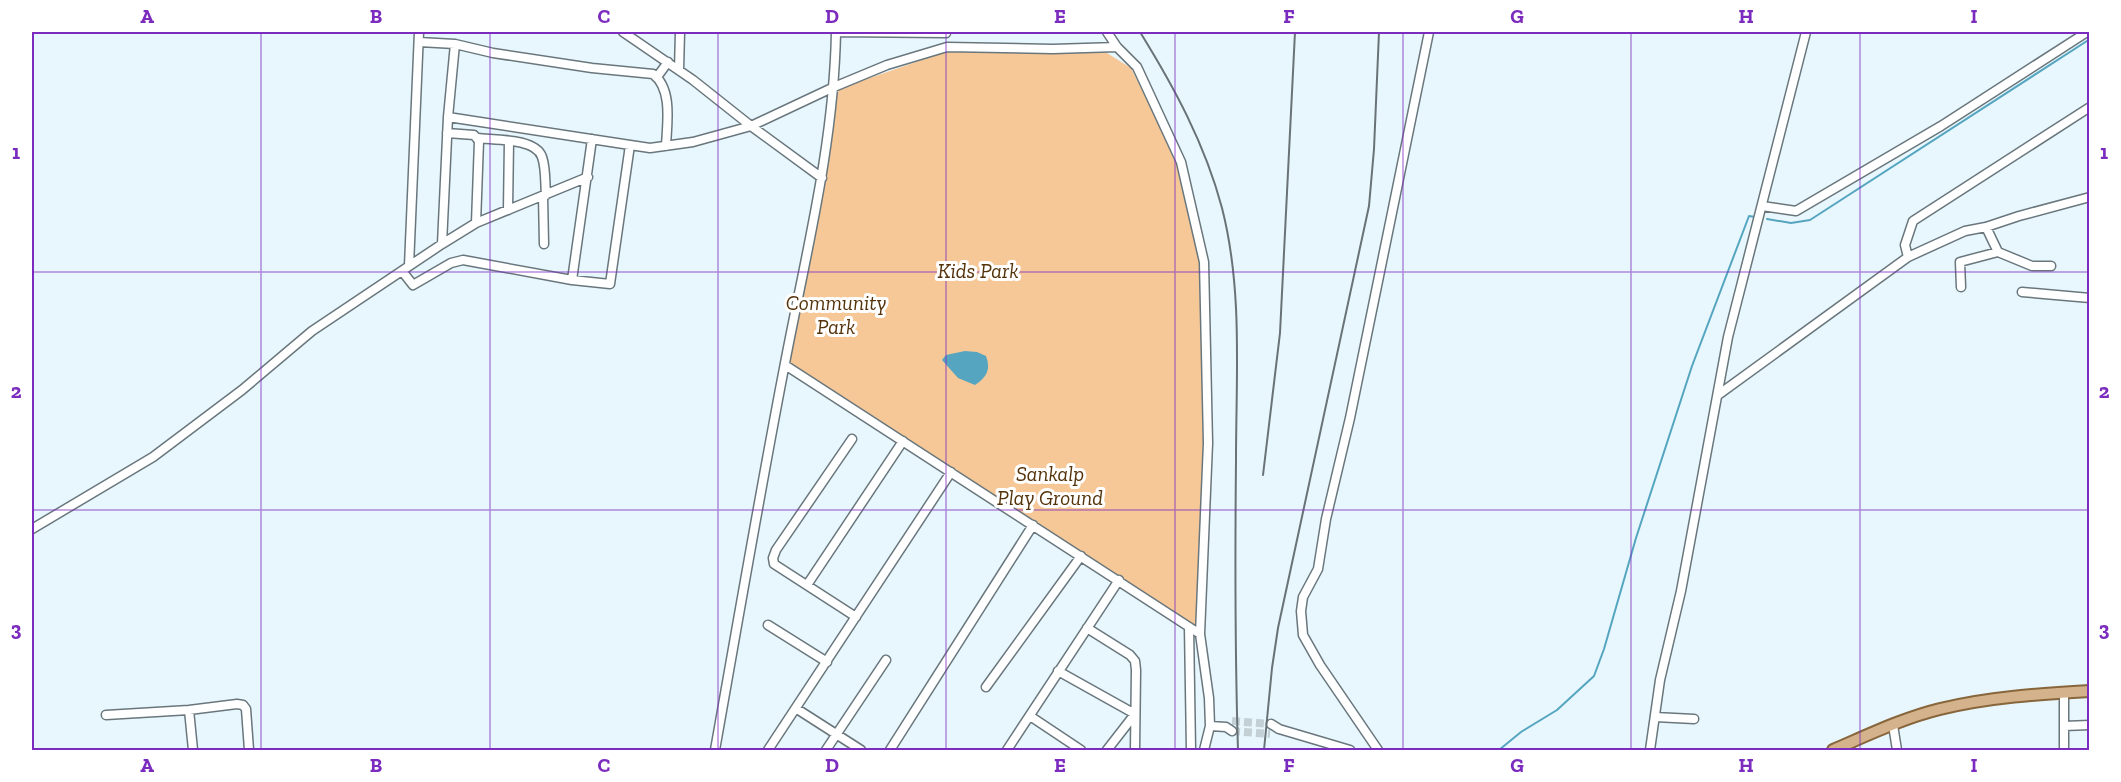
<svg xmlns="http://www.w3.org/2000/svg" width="2121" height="782" viewBox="0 0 2121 782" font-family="'Zilla Slab',serif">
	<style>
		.green { fill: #f6c898 }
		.water { fill: #55a5c0 }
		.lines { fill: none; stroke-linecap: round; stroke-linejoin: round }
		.stream { stroke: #55a5c0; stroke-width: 2 }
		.minor-tunnel { stroke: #c3d1d6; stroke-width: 8; stroke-dasharray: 8 4; stroke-linecap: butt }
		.minor-casing { stroke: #69777d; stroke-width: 11 }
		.major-casing { stroke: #88663c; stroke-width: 14 }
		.minor { stroke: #fff; stroke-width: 8 }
		.major { stroke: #d4b28b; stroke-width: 10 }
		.rail { stroke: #697276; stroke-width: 2 }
		.grid { fill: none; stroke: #7b2cbf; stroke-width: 1.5; stroke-opacity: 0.55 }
		.labels { text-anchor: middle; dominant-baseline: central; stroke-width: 6; stroke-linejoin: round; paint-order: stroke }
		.park-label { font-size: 21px; font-style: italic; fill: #54330a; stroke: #fff }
		.neatline { fill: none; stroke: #7b2cbf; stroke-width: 2 }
		.grid-label { font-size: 20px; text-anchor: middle; font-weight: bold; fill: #7b2cbf }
	</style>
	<rect width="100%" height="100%" fill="#e7f7fd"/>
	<path class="green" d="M 945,52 L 1107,53 L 1131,68 L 1176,159 L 1200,263 L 1204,443 L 1197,628 L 788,363 L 825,179 L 838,89 Z"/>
	<path class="water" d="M 965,351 L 977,352 L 986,356 C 991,369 987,377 975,385 L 958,378 L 942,360 L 946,355 Z"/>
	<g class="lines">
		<path class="stream" d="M 1767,219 L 1791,223 L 1810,220 L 2090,39
			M 1499,750 L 1521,732 L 1557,710 L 1594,676 L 1604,649 L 1636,538 L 1692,366 L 1749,216 L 1755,217"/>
		<path class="minor-tunnel" d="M 1232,721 L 1271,724
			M 1232,731 L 1270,734"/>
		<g class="minor-casing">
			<path id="minor" d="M 623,32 L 693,80 L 751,126 L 822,178
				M 836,32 L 946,33
				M 1107,32 L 1117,47 L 1137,67 L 1181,162 L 1204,262 L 1208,443 L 1200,634
				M 419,42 L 455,44 L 493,53 L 592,68 L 653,74 C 673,89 667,124 666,146
				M 679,70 L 680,32
				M 657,77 L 668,62
				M 448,117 L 630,145 L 650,148 L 693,142 L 751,126 L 834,87 L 887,65 L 947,47 L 1053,49 L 1117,47
				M 447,133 L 474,135 L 479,141 L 476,223
				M 478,138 C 494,140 536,138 542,157 C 546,168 545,183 546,195
				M 543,196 L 544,244
				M 1762,206 L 1796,211 L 1941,126 L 2087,32
				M 508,210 L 509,141
				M 1986,227 L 1998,252
				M 442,244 L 448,117 L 455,44
				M 1908,257 L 1905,245 L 1913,221 L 2090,107
				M 409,266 L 419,32
				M 402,271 L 413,285 L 451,263 L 463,260 L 572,280 L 610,284 L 630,145
				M 572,280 L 592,139
				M 1961,287 L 1960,262 L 1998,252 L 2032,266 L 2051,266
				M 2022,292 L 2090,298
				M 785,365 L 1200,634 L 1209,698 L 1210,726 L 1226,727 L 1232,731
				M 1718,395 L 1908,257 L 1965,231 L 1986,227 L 2019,216 L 2090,197
				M 852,439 L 776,550 L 773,558 L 774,564 L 856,617
				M 32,529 L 153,457 L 242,390 L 312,331 L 442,244 L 476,223 L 588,177
				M 807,585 L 903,441
				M 768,625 L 827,662
				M 1189,627 L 1191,750
				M 1087,628 L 1130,655 L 1135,661 L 1136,670 L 1135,750
				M 1058,671 L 1135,714 L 1107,750
				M 986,687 L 1081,556
				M 2064,692 L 2064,750
				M 797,709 L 861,750
				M 189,710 L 193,750
				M 106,715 L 189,710 L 237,704 L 243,705 L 246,709 L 249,750
				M 1030,716 L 1081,750
				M 1655,717 L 1694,719
				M 1271,724 L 1279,729 L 1350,750
				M 1893,725 L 1897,750
				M 2064,726 L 2090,725
				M 715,750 C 738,621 760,492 785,363 C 806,253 834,144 836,32
				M 768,750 L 951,472
				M 826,750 L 886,660
				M 890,750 L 1033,525
				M 1007,750 L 1119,580
				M 1204,750 L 1210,726
				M 1378,750 L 1320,665 L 1303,635 L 1301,611 L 1303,597 L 1318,569 L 1326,519 L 1350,418 L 1429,32
				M 1650,750 L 1660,680 L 1681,591 L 1728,337 L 1806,32"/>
		</g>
		<g class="major-casing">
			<path id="major" d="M 1833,750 C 1868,735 1903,718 1940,709 C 1989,697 2039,694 2090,691"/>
		</g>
		<use href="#minor" class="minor"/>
		<use href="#major" class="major"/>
		<path class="rail" d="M 1140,32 C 1174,87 1205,144 1222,208 C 1243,290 1236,376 1236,460 C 1235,557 1235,654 1238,750
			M 1263,475 L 1280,333 L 1295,32
			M 1264,750 L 1272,668 L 1278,628 L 1369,206 L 1374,149 L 1379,32"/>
	</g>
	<path class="grid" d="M 261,32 L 261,750M 490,32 L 490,750M 718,32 L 718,750M 946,32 L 946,750M 1175,32 L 1175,750M 1403,32 L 1403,750M 1631,32 L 1631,750M 1860,32 L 1860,750M 32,272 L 2090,272M 32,510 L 2090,510"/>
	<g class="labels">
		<g class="park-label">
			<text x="978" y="270">Kids Park</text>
			<text x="836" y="302">Community<tspan x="836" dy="24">Park</tspan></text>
			<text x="1050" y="473">Sankalp<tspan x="1050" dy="24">Play Ground</tspan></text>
		</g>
	</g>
	<rect width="2121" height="782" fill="none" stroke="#ffffff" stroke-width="66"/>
	<rect x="33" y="33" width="2055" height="716" class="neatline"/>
	<g class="grid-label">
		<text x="147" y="23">A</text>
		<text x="376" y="23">B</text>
		<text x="604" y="23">C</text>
		<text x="832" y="23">D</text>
		<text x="1060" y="23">E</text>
		<text x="1289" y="23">F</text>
		<text x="1517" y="23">G</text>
		<text x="1746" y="23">H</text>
		<text x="1974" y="23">I</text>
		<text x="16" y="159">1</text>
		<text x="2104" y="159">1</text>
		<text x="16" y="398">2</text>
		<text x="2104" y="398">2</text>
		<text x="16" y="636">3</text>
		<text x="2104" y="636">3</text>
		<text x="147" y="772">A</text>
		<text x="376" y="772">B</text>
		<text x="604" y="772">C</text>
		<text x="832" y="772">D</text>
		<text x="1060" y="772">E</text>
		<text x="1289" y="772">F</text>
		<text x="1517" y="772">G</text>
		<text x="1746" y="772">H</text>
		<text x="1974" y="772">I</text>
	</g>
</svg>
